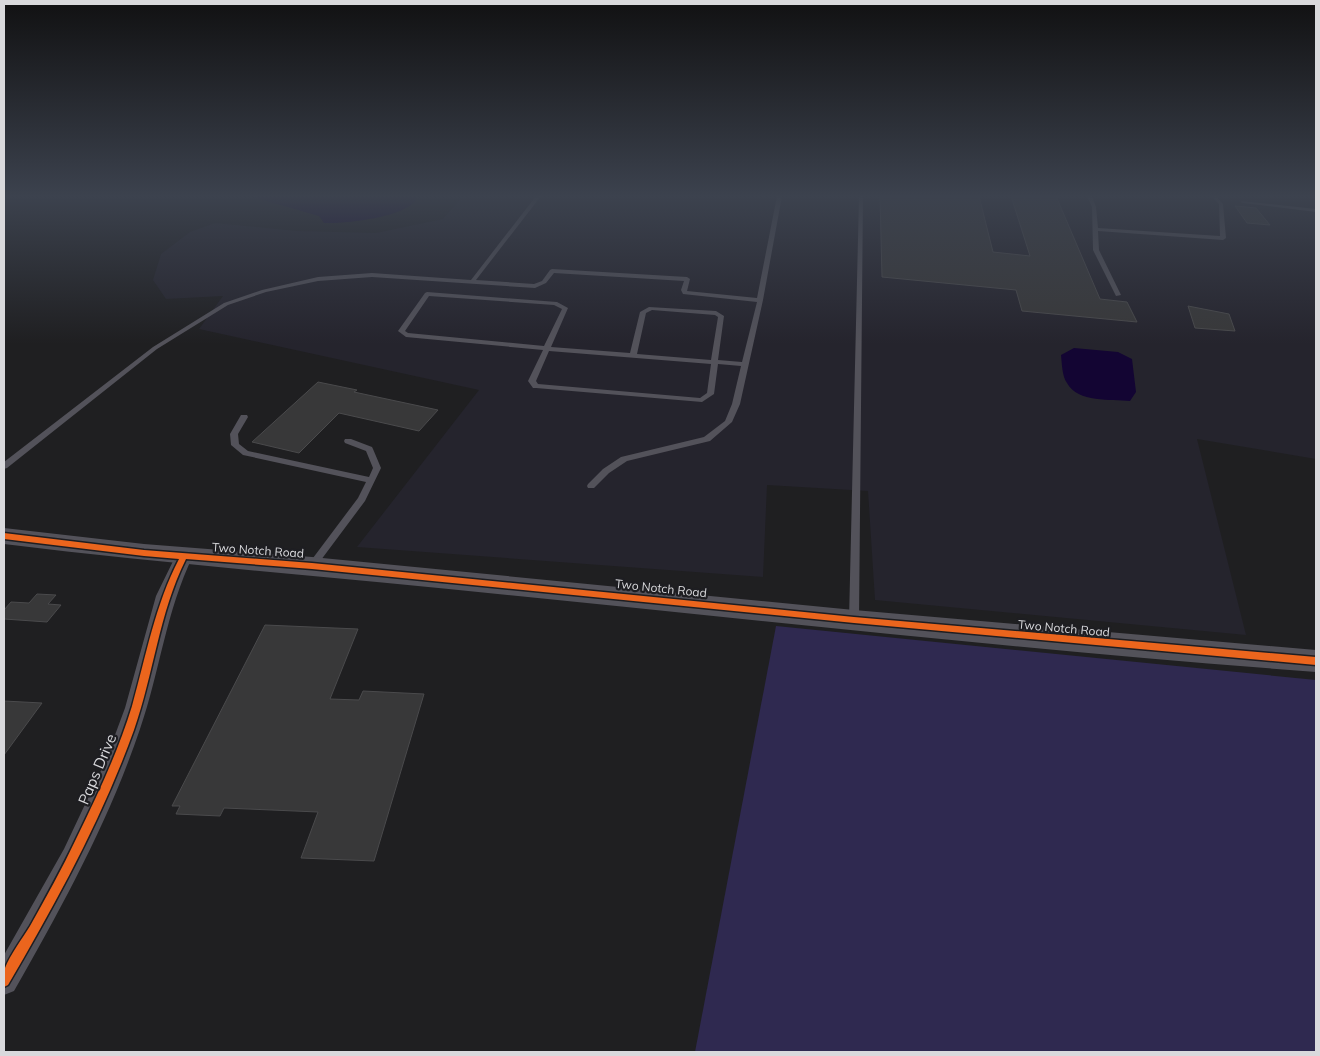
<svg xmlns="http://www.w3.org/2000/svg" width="1320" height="1056" viewBox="0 0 1320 1056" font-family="Mulish,sans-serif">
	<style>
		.built { fill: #25242d }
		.green { fill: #2f2950 }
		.water { fill: #130533 }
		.building { fill: #383839; stroke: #4a4a4c }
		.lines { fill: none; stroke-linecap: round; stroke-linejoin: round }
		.service { fill: #53525a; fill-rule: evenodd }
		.minor { fill: #53525a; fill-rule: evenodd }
		.tertiary { fill: #53525a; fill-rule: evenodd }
		.cycleway-casing { stroke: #1e1e22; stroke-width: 3 }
		.cycleway { fill: #eb651d; fill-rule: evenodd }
		.labels { text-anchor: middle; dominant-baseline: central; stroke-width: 4.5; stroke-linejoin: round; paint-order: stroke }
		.street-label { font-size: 12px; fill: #d9d9dc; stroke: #1e1e22 }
		.near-street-label { font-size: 15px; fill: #d9d9dc; stroke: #1e1e22 }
	</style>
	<rect width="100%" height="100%" fill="#1f1f21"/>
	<path class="built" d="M 463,196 L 1316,196 L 1316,459 L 1197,439 L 1246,635 L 875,600 L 868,491 L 767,485 L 763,577 L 357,547 L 479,390 L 199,329 L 223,296 L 166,299 L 153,280 L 161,254 L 190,232 L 215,223 L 297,231 L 376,233 L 443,219 Z"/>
	<path class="green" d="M 776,626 L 1316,680 L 1316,1052 L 695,1052 Z"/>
	<path class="water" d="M 417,196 C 414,217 343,224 324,223 L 319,216 L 252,197 Z
		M 1074,348 L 1118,352 L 1132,359 L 1136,392 L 1130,401 C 1111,399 1078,403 1067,383 C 1062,376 1062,364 1061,355 Z"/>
	<path class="building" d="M 880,196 L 979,196 L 993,252 L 1030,256 L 1011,196 L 1056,196 L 1100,299 L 1127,302 L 1137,322 L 1022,311 L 1016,290 L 882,277 Z
		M 1235,206 L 1256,208 L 1270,225 L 1247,223 Z
		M 1188,306 L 1229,314 L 1235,331 L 1195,328 Z
		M 318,382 L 357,390 L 354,392 L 438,410 L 419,431 L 339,413 L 299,453 L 252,442 Z
		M 37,594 L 56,595 L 48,604 L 61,605 L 47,622 L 4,619 L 4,610 L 11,602 L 29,603 Z
		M 265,625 L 358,629 L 330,699 L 359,700 L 363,691 L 424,694 L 374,861 L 301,858 L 318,812 L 224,808 L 220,816 L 176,814 L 180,806 L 172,806 Z
		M 4,701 L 42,703 L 4,755 Z"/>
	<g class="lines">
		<path class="service" d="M 536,196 L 541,196 L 476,280 L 534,284 L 542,281 L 550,270 L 552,269 L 687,277 L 690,279 L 687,291 L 757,298 L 777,196 L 782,196 L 763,300 L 740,404 L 732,422 L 710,441 L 627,461 L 609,473 L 594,488 L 588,488 L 587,486 L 588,484 L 603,469 L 621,457 L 704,437 L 725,421 L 732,404 L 741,366 L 718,364 L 714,394 L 702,402 L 536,388 L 533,388 L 528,381 L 543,350 L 406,337 L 398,331 L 425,293 L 427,292 L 557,302 L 568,308 L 551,347 L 630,353 L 640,312 L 649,307 L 716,311 L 724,316 L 718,360 L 742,362 L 757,302 L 683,294 L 681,290 L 684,281 L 554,273 L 546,283 L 535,288 L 372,277 L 318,281 L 266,292 L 228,305 L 157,349 L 7,468 L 4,469 L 4,462 L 153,347 L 224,303 L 262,290 L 318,277 L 372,273 L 471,280 ZM 429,296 L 554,305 L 562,309 L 544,346 L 408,333 L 405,331 ZM 652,310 L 715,315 L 718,317 L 711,360 L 637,354 L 646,313 ZM 549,351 L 711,364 L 707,393 L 700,398 L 538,384 L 536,381 Z
			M 859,196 L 863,196 L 859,620 L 857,623 L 854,624 L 851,623 L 849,620 Z
			M 1087,196 L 1092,196 L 1096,207 L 1098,228 L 1220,236 L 1219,204 L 1211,196 L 1216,196 L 1223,204 L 1226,238 L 1223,240 L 1098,231 L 1099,250 L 1121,295 L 1116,296 L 1093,250 L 1092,207 Z
			M 1241,201 L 1316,209 L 1316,212 L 1243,203 L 1241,202 Z
			M 241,415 L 247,415 L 248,417 L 238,434 L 239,444 L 248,451 L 369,477 L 373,468 L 366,451 L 345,443 L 344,441 L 345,439 L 351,439 L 372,447 L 373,449 L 381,468 L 365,501 L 315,568 L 309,568 L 307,566 L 358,498 L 366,482 L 243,455 L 231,445 L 230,434 Z"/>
		<path class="minor" d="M 184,549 L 190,551 L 193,556 C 166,611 160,671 140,729 C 109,821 62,907 14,991 L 4,995 L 4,955 L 64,849 L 105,762 L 125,708 L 156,596 L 178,551 Z"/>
		<path class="tertiary" d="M 4,528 L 144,544 L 312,557 L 854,610 L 1316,650 L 1316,672 C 1050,652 784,623 518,596 C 347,578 175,565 4,544 Z"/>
		<g class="cycleway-casing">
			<path id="cycleway" d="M 4,533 L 144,550 L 312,563 L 854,617 L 1316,657 L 1316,665 L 854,623 L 312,569 L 186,559 C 159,613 154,673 134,730 C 102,819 56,903 8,985 L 4,987 C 4,982 3,974 5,968 C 10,955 22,939 30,926 C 46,897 62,869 76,839 C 97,796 118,752 132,706 C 146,656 155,605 179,559 L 144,556 L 4,539 Z"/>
		</g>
		<use href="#cycleway" class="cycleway"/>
	</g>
	<linearGradient id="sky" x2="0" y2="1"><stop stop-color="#111112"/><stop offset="0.57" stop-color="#3c424e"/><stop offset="1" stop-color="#3c424e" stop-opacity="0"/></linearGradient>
	<rect width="1320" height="344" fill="url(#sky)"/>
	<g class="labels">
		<g class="street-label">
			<text transform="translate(258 550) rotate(4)">Two Notch Road</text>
			<text transform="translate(661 588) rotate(6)">Two Notch Road</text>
			<text transform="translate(1064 628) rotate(5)">Two Notch Road</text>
		</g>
		<g class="near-street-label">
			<text transform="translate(97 769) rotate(-67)">Paps Drive</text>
		</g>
	</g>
	<rect width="1320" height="1056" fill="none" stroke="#d9d9dc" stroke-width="10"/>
</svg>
